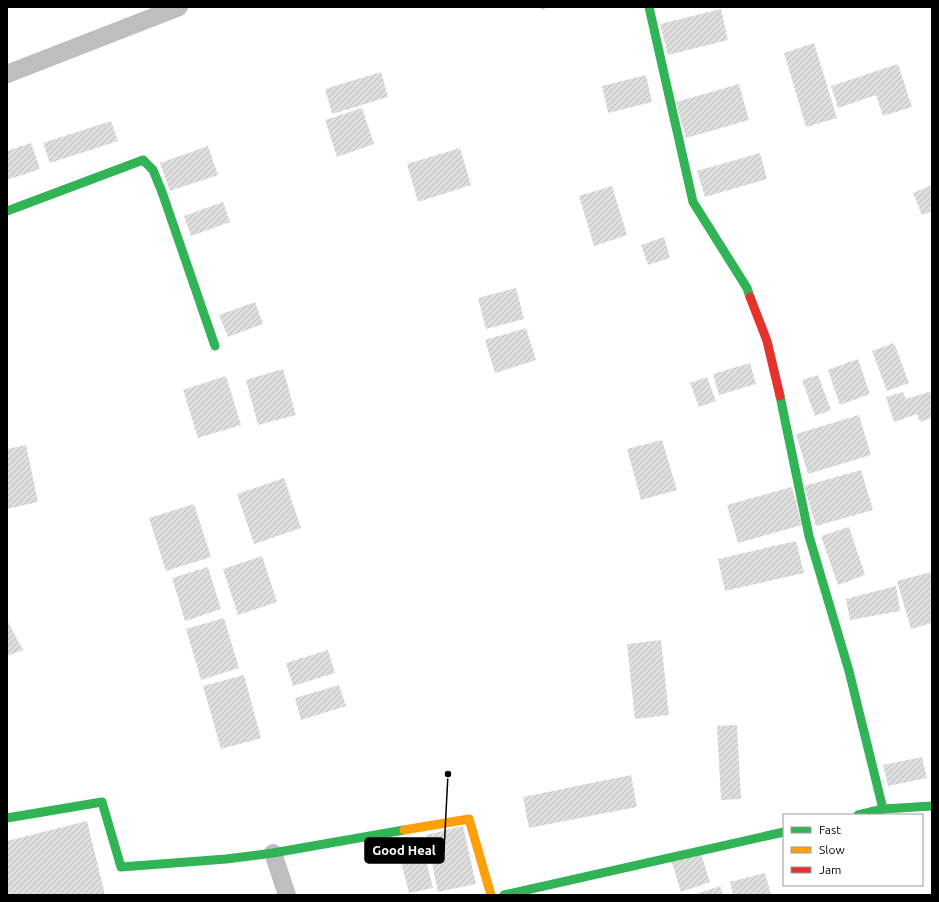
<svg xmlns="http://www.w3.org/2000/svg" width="939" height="902" viewBox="0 0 939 902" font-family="Ubuntu,sans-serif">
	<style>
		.building { fill: url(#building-hatch) }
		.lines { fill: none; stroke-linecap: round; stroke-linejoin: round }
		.street { stroke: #bebebe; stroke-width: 18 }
		.fast { stroke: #30b455; stroke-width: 9 }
		.slow { stroke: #ff9f0a; stroke-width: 9 }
		.jam { stroke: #e5322d; stroke-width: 9 }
		.leader { fill: none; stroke: #000; stroke-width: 1.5 }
		.callout-dot { fill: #000; stroke: #fff; stroke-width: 1.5 }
		.callout { fill: #000; stroke: #000; stroke-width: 1.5 }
		.callout-label { font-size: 13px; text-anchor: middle; font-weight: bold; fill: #fff }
	</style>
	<defs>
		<pattern id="building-hatch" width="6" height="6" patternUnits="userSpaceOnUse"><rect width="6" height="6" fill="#dedede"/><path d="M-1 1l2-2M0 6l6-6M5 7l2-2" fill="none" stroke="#bdbdbd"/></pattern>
	</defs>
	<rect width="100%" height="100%" fill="#fff"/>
	<path class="building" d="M 540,7 L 550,7 L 541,10 Z
		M 721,9 L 728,40 L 668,55 L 660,24 Z
		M 814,43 L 837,118 L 806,127 L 784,53 Z
		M 898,64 L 912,107 L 883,116 L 876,95 L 838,108 L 831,86 Z
		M 381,72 L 388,97 L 332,114 L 325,89 Z
		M 646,75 L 652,102 L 608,113 L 602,86 Z
		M 739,84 L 749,120 L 686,138 L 676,102 Z
		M 362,108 L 374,144 L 337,157 L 325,120 Z
		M 111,121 L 118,141 L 50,163 L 43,143 Z
		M 31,143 L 40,169 L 7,180 L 7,151 Z
		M 208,146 L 218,175 L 170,191 L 160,163 Z
		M 460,148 L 471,185 L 418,202 L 407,164 Z
		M 760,153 L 767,179 L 705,197 L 697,171 Z
		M 932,185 L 932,211 L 922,215 L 913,193 Z
		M 612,186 L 627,235 L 594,246 L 579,196 Z
		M 223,202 L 230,222 L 191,236 L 184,216 Z
		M 664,237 L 670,258 L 648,265 L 641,245 Z
		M 516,288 L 524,319 L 486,329 L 478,298 Z
		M 255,302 L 263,324 L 228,337 L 219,315 Z
		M 526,328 L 536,360 L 495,373 L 485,340 Z
		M 894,343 L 909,383 L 887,391 L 872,351 Z
		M 858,359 L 870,394 L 840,405 L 828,370 Z
		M 750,363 L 756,384 L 719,395 L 713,374 Z
		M 283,369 L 296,415 L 258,425 L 246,380 Z
		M 818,375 L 831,410 L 815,416 L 802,380 Z
		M 226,376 L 241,425 L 198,438 L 183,390 Z
		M 707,377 L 716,401 L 699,407 L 690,383 Z
		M 932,391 L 932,418 L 920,422 L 917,414 L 894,422 L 886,397 L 903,392 L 906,399 Z
		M 859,415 L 871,455 L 808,474 L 796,434 Z
		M 662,440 L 677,490 L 641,500 L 627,449 Z
		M 26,445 L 38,502 L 7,509 L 7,449 Z
		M 861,470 L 873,510 L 816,526 L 804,486 Z
		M 284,478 L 301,528 L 254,544 L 237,494 Z
		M 792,487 L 802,525 L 738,543 L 727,505 Z
		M 194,504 L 211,557 L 166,571 L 149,518 Z
		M 849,527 L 865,575 L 838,585 L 821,536 Z
		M 796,541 L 804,573 L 725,591 L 718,559 Z
		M 262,556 L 277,602 L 238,615 L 223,569 Z
		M 208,567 L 221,609 L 185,621 L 172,578 Z
		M 931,572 L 932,623 L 911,629 L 897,581 Z
		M 896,586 L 900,611 L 850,620 L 846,599 Z
		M 224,618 L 239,668 L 201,680 L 186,629 Z
		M 7,620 L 23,650 L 7,656 Z
		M 661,640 L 669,715 L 635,719 L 627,644 Z
		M 328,650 L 335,673 L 293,686 L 286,663 Z
		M 244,675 L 261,738 L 221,749 L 203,686 Z
		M 339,685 L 346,706 L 301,720 L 295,698 Z
		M 737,725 L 741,799 L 721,800 L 717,726 Z
		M 922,757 L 927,778 L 888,786 L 883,765 Z
		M 631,775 L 637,807 L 529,828 L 523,797 Z
		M 87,821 L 105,895 L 7,895 L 7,841 Z
		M 463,826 L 476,884 L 438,892 L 426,835 Z
		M 700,851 L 710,882 L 681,892 L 671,860 Z
		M 425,856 L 433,888 L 409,893 L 401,862 Z
		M 765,873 L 771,895 L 733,895 L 730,882 Z
		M 720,886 L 723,895 L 693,895 Z"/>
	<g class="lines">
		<path class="street" d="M 7,74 L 179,7
			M 273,853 L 287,895"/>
		<path class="fast" d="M 649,7 L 693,202 L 747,288 L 750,297
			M 7,211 L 143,160 L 153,170 L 162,192 L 215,346
			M 780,396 L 809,536 L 849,671 L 883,809
			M 858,815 L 883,809 L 932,806
			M 7,818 L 102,802 L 121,867 L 226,859 L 273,853 L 404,830
			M 504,895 L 784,832"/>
		<path class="slow" d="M 404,830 L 469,819 L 491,895"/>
		<path class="jam" d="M 750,297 L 767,341 L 780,396"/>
	</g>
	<path class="leader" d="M448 774L444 851"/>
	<circle class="callout-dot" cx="448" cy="774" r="4"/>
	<rect class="callout" x="365" y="838" width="79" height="25" rx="4"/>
	<g class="callout-label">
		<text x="404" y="855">Good Heal</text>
	</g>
	<rect width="939" height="902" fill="none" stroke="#000000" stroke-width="16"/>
	<rect x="783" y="814" width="140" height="72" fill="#ffffff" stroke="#999999"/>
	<rect x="791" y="827" width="20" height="6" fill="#30b455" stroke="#999999"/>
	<text x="819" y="834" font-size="12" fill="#000000">Fast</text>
	<rect x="791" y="847" width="20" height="6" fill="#ff9f0a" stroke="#999999"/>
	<text x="819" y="854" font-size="12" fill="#000000">Slow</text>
	<rect x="791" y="867" width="20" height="6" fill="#e5322d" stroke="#999999"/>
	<text x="819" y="874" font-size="12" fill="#000000">Jam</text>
</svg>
